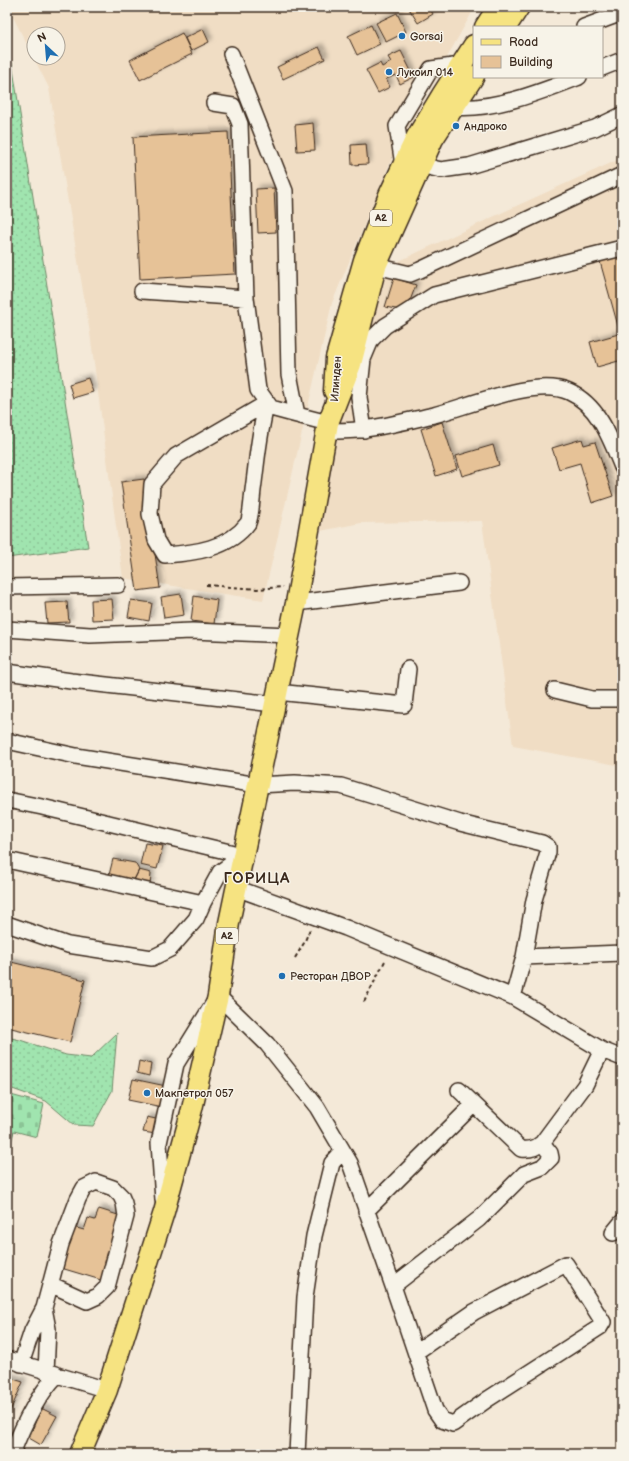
<svg xmlns="http://www.w3.org/2000/svg" width="629" height="1461" viewBox="0 0 629 1461" font-family="'Balsamiq Sans',sans-serif">
	<style>
		.built { fill: #f0ddc4; fill-rule: evenodd }
		.grass { fill: url(#grass-dots); stroke: #6e8766 }
		.cemetery { fill: url(#cemetery-stones); stroke: #6e8766 }
		.building { fill: #e6c297; stroke: #3b2a1e; filter: url(#shadow) }
		.lines { fill: none; stroke-linecap: round; stroke-linejoin: round }
		.minor-casing { stroke: #3b2a1e; stroke-width: 18 }
		.major-casing { stroke: #3b2a1e; stroke-width: 23 }
		.path { stroke: #3b2a1e; stroke-width: 2; stroke-dasharray: 4 3; stroke-linecap: butt }
		.minor { stroke: #f7f3e8; stroke-width: 15 }
		.major { stroke: #f6e381; stroke-width: 20 }
		.poi-dot { fill: #1f6fb2; stroke: #f7f3e8; stroke-width: 1.5 }
		.labels { text-anchor: middle; dominant-baseline: central; stroke-width: 3; stroke-linejoin: round; paint-order: stroke }
		.shield { fill: #f7f3e8; stroke: #73665b; stroke-width: 1 }
		.shield-label { font-size: 10px; font-weight: bold; fill: #3b2a1e }
		.poi-label { font-size: 11px; fill: #3b2a1e; stroke: #f7f3e8; text-anchor: start }
		.street-label { font-size: 11px; fill: #3b2a1e; stroke: #f7f3e8 }
		.district-label { font-size: 15px; font-weight: bold; letter-spacing: 1px; fill: #3b2a1e; stroke: #f7f3e8 }
	</style>
	<defs>
		<pattern id="grass-dots" width="8" height="8" patternUnits="userSpaceOnUse"><rect width="8" height="8" fill="#a0e4af"/><path d="M2 2h.1M6 6h.1" fill="none" stroke="#8bc496" stroke-width="1.8" stroke-linecap="round"/></pattern>
		<pattern id="cemetery-stones" width="16" height="16" patternUnits="userSpaceOnUse"><rect width="16" height="16" fill="#a0e4af"/><path d="M2 7V4a2 2 0 0 1 4 0v3zM10 15v-3a2 2 0 0 1 4 0v3z" fill="#8bc496"/></pattern>
		<filter id="shadow"><feDropShadow dx="3.5" dy="-3.5" stdDeviation="2" flood-color="#0004"/></filter>
	</defs>
	<rect width="100%" height="100%" fill="#f4e9d8"/>
	<filter id="ink" filterUnits="userSpaceOnUse"><feTurbulence type="fractalNoise" baseFrequency=".025" numOctaves="2"/><feDisplacementMap in="SourceGraphic" scale="8" xChannelSelector="R" yChannelSelector="G"/><feConvolveMatrix kernelMatrix="1 2 1 2 8 2 1 2 1" color-interpolation-filters="sRGB"/></filter>
	<g filter="url(#ink)">
		<path class="built" d="M 8,7 L 475,7 L 395,151 L 332,303 L 263,600 L 123,578 L 90,333 L 49,88 ZM 34,34 L 58,34 L 58,58 L 34,58 Z
			M 622,158 L 622,766 L 513,746 L 482,521 L 361,523 L 315,532 L 333,425 L 378,271 L 514,207 Z"/>
		<path class="grass" d="M 7,54 L 12,63 L 88,547 L 7,558 Z
			M 117,1033 L 112,1091 L 93,1126 L 74,1125 L 46,1101 L 7,1087 L 7,1037 L 20,1040 L 66,1055 L 91,1058 Z"/>
		<path class="cemetery" d="M 7,1094 L 44,1104 L 37,1137 L 14,1131 L 7,1158 Z"/>
		<path class="building" d="M 408,7 L 429,7 L 433,14 L 418,23 Z
			M 397,13 L 406,32 L 386,42 L 376,23 Z
			M 371,25 L 380,44 L 357,55 L 348,36 Z
			M 203,29 L 209,42 L 191,51 L 185,38 Z
			M 182,33 L 192,54 L 140,80 L 130,60 Z
			M 319,47 L 325,59 L 283,79 L 277,67 Z
			M 401,51 L 414,77 L 400,84 L 396,75 L 386,79 L 390,87 L 378,93 L 366,70 L 380,63 L 382,67 L 391,62 L 388,57 Z
			M 313,123 L 315,150 L 297,151 L 295,125 Z
			M 228,132 L 235,274 L 140,279 L 133,137 Z
			M 366,144 L 368,164 L 352,165 L 351,145 Z
			M 274,188 L 276,232 L 258,233 L 256,189 Z
			M 620,252 L 622,260 L 622,325 L 618,326 L 599,258 Z
			M 394,278 L 416,285 L 406,311 L 385,307 Z
			M 622,333 L 622,360 L 597,367 L 590,342 Z
			M 88,378 L 93,392 L 73,398 L 69,384 Z
			M 442,422 L 457,469 L 436,476 L 421,429 Z
			M 582,439 L 584,445 L 595,442 L 613,496 L 592,503 L 580,463 L 559,469 L 552,448 Z
			M 493,445 L 499,465 L 462,476 L 456,456 Z
			M 144,479 L 160,588 L 137,591 L 121,482 Z
			M 181,594 L 184,615 L 164,618 L 161,597 Z
			M 194,596 L 217,600 L 214,624 L 191,621 Z
			M 112,599 L 114,619 L 92,620 L 91,600 Z
			M 131,600 L 152,603 L 149,621 L 128,617 Z
			M 67,602 L 69,622 L 47,623 L 45,603 Z
			M 145,843 L 163,846 L 157,869 L 140,865 Z
			M 113,859 L 135,863 L 139,870 L 134,880 L 109,875 Z
			M 139,870 L 151,873 L 150,886 L 135,882 L 134,880 Z
			M 7,961 L 85,980 L 70,1042 L 7,1027 Z
			M 139,1061 L 151,1064 L 149,1076 L 137,1073 Z
			M 133,1079 L 166,1086 L 162,1107 L 128,1100 Z
			M 147,1117 L 160,1120 L 156,1134 L 143,1132 Z
			M 99,1209 L 121,1216 L 101,1280 L 61,1268 L 73,1227 L 84,1230 L 88,1218 L 95,1220 Z
			M 7,1377 L 23,1382 L 7,1418 Z
			M 41,1408 L 57,1416 L 41,1445 L 29,1438 Z"/>
		<g class="lines">
			<g class="minor-casing">
				<path id="minor" d="M 584,27 L 622,13
					M 231,54 L 285,191 L 289,374 L 297,415 L 328,423
					M 602,68 L 622,60
					M 214,103 L 233,106 L 240,124 L 246,298
					M 454,107 C 493,111 543,91 579,77
					M 403,165 L 397,126 L 431,69 L 461,65
					M 420,165 L 441,170 L 469,166 L 595,128 L 622,115
					M 376,266 L 410,274 L 420,270 L 622,175
					M 142,291 L 246,298 L 258,390 L 271,408 L 297,415
					M 267,403 C 259,431 257,461 253,490 C 252,498 251,517 248,523 C 229,549 194,553 165,555 L 156,540 L 150,514 L 152,484 L 176,456 Z
					M 364,430 L 359,397 L 363,359 L 371,340 L 385,326 L 434,295 L 622,248
					M 326,431 C 339,431 353,431 365,429 C 388,426 411,420 434,415 C 469,406 536,377 569,392 C 599,405 611,440 622,467
					M 7,587 L 118,585
					M 296,603 L 459,583
					M 7,629 L 90,635 L 192,631 L 289,635
					M 7,672 L 71,681 L 274,704
					M 555,690 L 592,699 L 622,699
					M 277,692 L 404,705 L 408,669
					M 7,741 L 76,756 L 258,785 L 295,783 L 341,786 L 460,823 L 542,843 L 548,847 L 548,852 L 534,900 L 524,957 L 513,997
					M 7,800 L 42,807 L 242,855
					M 7,860 L 203,903 L 220,872 L 231,864 L 241,861
					M 236,888 L 346,928 L 513,997 L 602,1050 L 622,1058
					M 7,924 L 68,945 L 152,958 L 170,949 L 196,919 L 203,903
					M 524,957 L 622,953
					M 459,1090 L 521,1149 C 529,1150 535,1149 542,1143 L 585,1085 L 602,1050
					M 163,1200 L 159,1143 L 176,1064 L 218,996 L 267,1044 L 317,1107 L 350,1163 L 393,1286 L 435,1410 L 442,1420 L 453,1424 L 488,1399 L 600,1327 L 603,1322 L 566,1264 L 474,1312 L 416,1352
					M 366,1211 L 473,1105
					M 613,1233 L 622,1222
					M 393,1286 L 479,1219 L 524,1174 L 542,1167 L 551,1158 L 550,1153 L 542,1143
					M 44,1308 L 48,1329 L 46,1372
					M 7,1359 L 56,1374
					M 21,1364 L 32,1331 L 44,1308 L 61,1244 L 78,1199 L 84,1188 L 96,1182 L 113,1188 L 121,1196 L 124,1203 L 126,1216 L 107,1287 L 98,1296 L 87,1301 L 50,1284
					M 12,1454 C 22,1427 38,1395 57,1375 L 107,1390
					M 297,1454 L 305,1297 L 314,1236 L 332,1163 L 343,1151"/>
			</g>
			<g class="major-casing">
				<path id="major" d="M 485,27 L 498,7
					M 506,27 L 519,7
					M 334,391 L 336,358 L 364,260 L 389,195 L 416,138 L 442,95 L 474,45
					M 80,1454 L 107,1390 L 164,1212 L 192,1109 L 218,996 L 229,923 L 296,603 L 328,423 L 351,364 L 376,266 L 433,139 L 474,76"/>
			</g>
			<path class="path" d="M 206,585 L 257,589 L 283,587
				M 295,958 L 304,943 L 310,929
				M 364,1002 L 386,959"/>
			<use href="#minor" class="minor"/>
			<use href="#major" class="major"/>
		</g>
	</g>
	<g class="poi-dot">
		<circle cx="402" cy="36" r="4"/>
		<circle cx="389" cy="72" r="4"/>
		<circle cx="456" cy="126" r="4"/>
		<circle cx="282" cy="976" r="4"/>
		<circle cx="147" cy="1093" r="4"/>
	</g>
	<g class="labels">
		<g class="shield">
			<rect x="370" y="210" width="22" height="16" rx="3"/>
			<rect x="216" y="928" width="22" height="16" rx="3"/>
		</g>
		<g class="shield-label">
			<text x="381" y="218">A2</text>
			<text x="227" y="936">A2</text>
		</g>
		<g class="poi-label">
			<text x="410" y="36">Gorsaj</text>
			<text x="397" y="72">Лукоил 014</text>
			<text x="464" y="126">Андроко</text>
			<text x="290" y="976">Ресторан ДВОР</text>
			<text x="155" y="1093">Макпетрол 057</text>
		</g>
		<g class="street-label">
			<text transform="translate(336 379) rotate(-86)">Илинден</text>
		</g>
		<g class="district-label">
			<text x="257" y="878">ГОРИЦА</text>
		</g>
	</g>
	<rect width="629" height="1461" fill="none" stroke="#f7f3e8" stroke-width="24"/>
	<rect x="12" y="12" width="605" height="1437" fill="none" stroke="#3b2a1e" stroke-width="1.5" filter="url(#ink)"/>
	<rect x="473" y="26" width="130" height="52" fill="#f7f3e8" stroke="#aca397"/>
	<rect x="481" y="39" width="20" height="6" fill="#f6e381" stroke="#aca397"/>
	<text x="509" y="46" font-size="12" fill="#3b2a1e">Road</text>
	<rect x="481" y="56" width="20" height="12" fill="#e6c297" stroke="#aca397"/>
	<text x="509" y="66" font-size="12" fill="#3b2a1e">Building</text>
	<g transform="translate(46 46) rotate(334)"><circle r="19" fill="#f7f3e8" stroke="#aca397"/>
	<path d="M0-3L7 15L0 10L-7 15Z" fill="#1f6fb2"/>
	<text y="-6" font-size="11" font-weight="bold" text-anchor="middle" fill="#3b2a1e">N</text>
	</g>
</svg>
